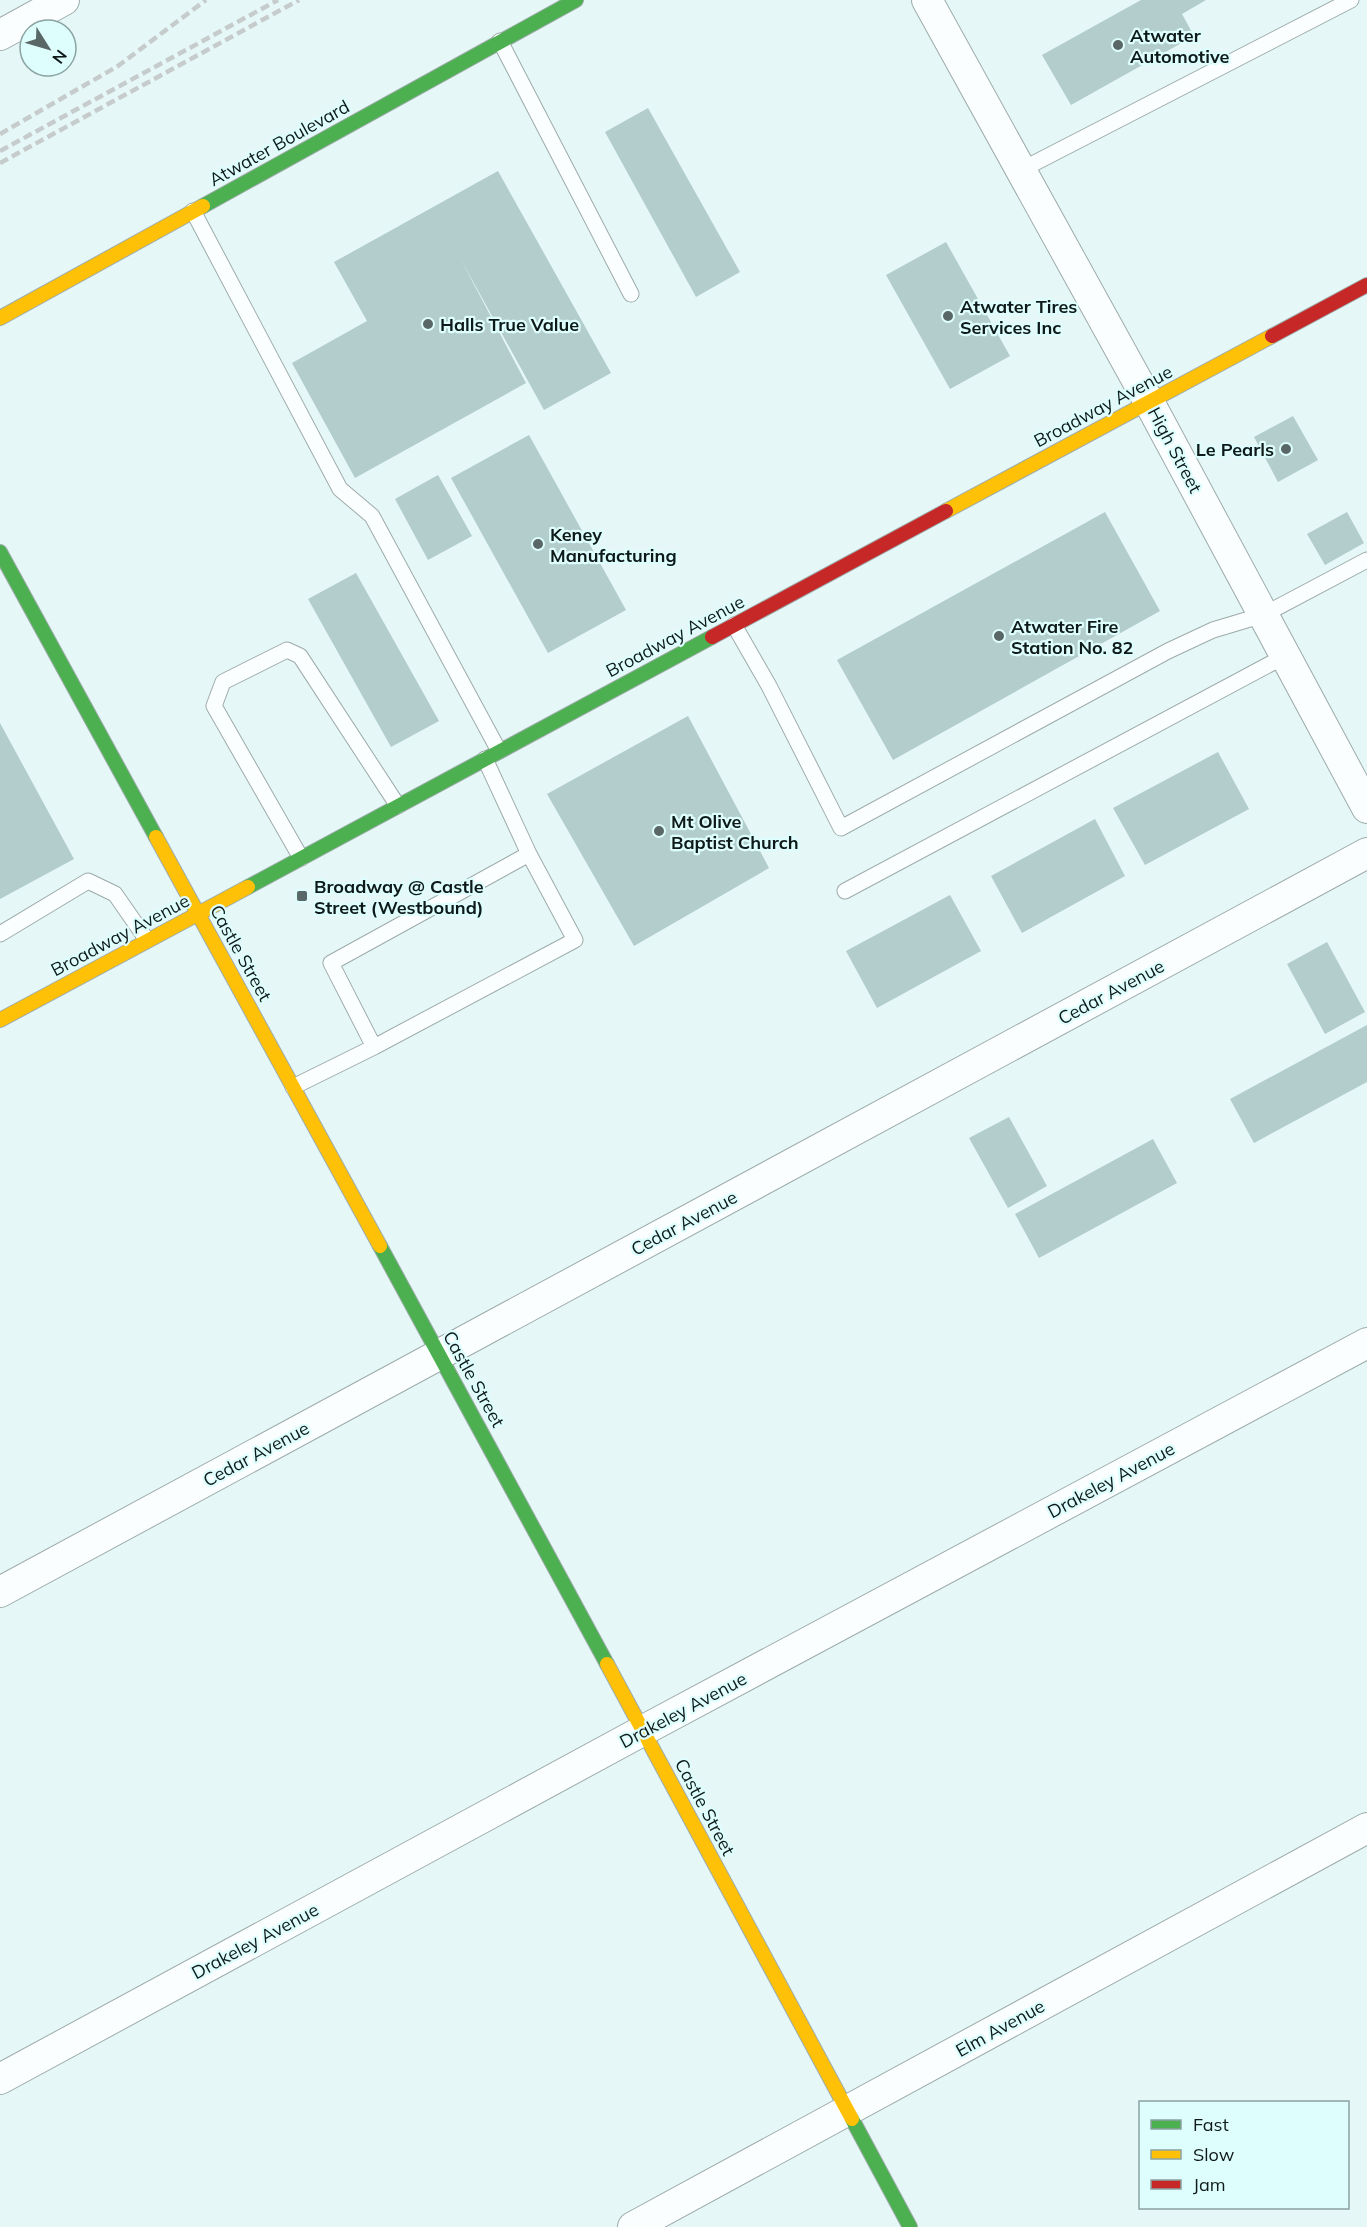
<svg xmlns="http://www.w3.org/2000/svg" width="1367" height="2227" viewBox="0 0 1367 2227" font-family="Mulish,sans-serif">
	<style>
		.building { fill: #b2cdcc }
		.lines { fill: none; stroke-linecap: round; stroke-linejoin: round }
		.lane-casing { stroke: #9eabab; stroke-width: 17 }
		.street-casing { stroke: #9eabab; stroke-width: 32 }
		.fast-casing { stroke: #9eabab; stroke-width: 16 }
		.slow-casing { stroke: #9eabab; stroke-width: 16 }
		.jam-casing { stroke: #9eabab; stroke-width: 16 }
		.lane { stroke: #fbfefe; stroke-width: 15 }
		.street { stroke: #fbfefe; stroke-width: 30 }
		.fast { stroke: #4caf50; stroke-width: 14 }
		.slow { stroke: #ffc107; stroke-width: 14 }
		.jam { stroke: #c62828; stroke-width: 14 }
		.rail { stroke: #c6cbcb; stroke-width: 4.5; stroke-dasharray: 9 4.5; stroke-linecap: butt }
		.poi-dot { fill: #596766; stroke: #defefd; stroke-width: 2 }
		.labels { text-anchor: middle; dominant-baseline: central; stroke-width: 4.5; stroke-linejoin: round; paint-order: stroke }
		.poi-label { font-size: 18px; font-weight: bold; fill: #0e1a19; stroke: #defefd; text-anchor: start }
		.street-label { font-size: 18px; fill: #0e1a19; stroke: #defefd }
	</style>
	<rect width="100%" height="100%" fill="#e5f7f6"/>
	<path class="building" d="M 1141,0 L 1206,0 L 1182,14 L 1194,36 L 1071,105 L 1042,55 Z
		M 648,108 L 740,272 L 696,297 L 605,132 Z
		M 498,171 L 611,373 L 544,410 L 460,258 L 526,383 L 355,478 L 292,363 L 367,321 L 334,262 Z
		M 946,242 L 1010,356 L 950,389 L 886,275 Z
		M 1293,416 L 1318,460 L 1278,482 L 1254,437 Z
		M 529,435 L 626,610 L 548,653 L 451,478 Z
		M 438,475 L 472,536 L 428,560 L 395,499 Z
		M 1105,512 L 1160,611 L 893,760 L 837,660 Z
		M 1347,512 L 1364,543 L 1325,565 L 1307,534 Z
		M 356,573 L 439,721 L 391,747 L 308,599 Z
		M 688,716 L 769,868 L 634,946 L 547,794 Z
		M 0,723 L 74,859 L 0,899 Z
		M 1218,752 L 1249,809 L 1145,865 L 1113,808 Z
		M 1095,819 L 1125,876 L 1022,933 L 991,876 Z
		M 950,895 L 981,951 L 877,1008 L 846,951 Z
		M 1327,942 L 1365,1012 L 1325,1034 L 1287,964 Z
		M 1367,1025 L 1367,1082 L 1254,1143 L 1230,1099 Z
		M 1009,1117 L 1047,1186 L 1008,1208 L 969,1138 Z
		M 1153,1139 L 1177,1183 L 1039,1258 L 1015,1214 Z"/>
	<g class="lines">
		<g class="lane-casing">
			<path id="lane" d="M 500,41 L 631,294
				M 1021,170 L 1351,0
				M 193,211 L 340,489 L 372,516 L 499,751
				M 734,625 L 769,686 L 841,828 L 1168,651 L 1213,630 L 1263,615 L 1367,560
				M 301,858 L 214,706 L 223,682 L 287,650 L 300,656 L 398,806
				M 845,891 L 1285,656
				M 0,934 L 88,881 L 115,894 L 147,940
				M 374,1047 L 331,963 L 529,854
				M 293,1087 L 374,1047 L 575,940 L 529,854 L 485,759"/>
		</g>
		<g class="street-casing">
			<path id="street" d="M 927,0 L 1149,402 L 1367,808
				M 0,35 L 64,0
				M 0,1592 L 1367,853
				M 0,2079 L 644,1730 L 1367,1343
				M 633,2227 L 1367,1828"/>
		</g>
		<g class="fast-casing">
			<path id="fast" d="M 203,206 L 576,0
				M 0,552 L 156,837
				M 248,887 L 712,637
				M 380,1246 L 607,1664
				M 852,2119 L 910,2227"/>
		</g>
		<g class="slow-casing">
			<path id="slow" d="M 0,318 L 203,206
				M 946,511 L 1272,336
				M 156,837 L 380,1246
				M 0,1020 L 248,887
				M 607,1664 L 852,2119"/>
		</g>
		<g class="jam-casing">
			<path id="jam" d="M 1272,336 L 1367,285
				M 712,637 L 946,511"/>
		</g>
		<use href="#lane" class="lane"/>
		<use href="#street" class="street"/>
		<use href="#fast" class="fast"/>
		<use href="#slow" class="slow"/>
		<use href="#jam" class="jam"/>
		<path class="rail" d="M 0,134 L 118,66 L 206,0
			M 0,151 L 278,0
			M 0,163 L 299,0"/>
	</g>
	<g class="poi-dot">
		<circle cx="1118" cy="45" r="6"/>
		<circle cx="948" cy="316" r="6"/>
		<circle cx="428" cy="324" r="6"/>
		<circle cx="1286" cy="449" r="6"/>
		<circle cx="538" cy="544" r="6"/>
		<circle cx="999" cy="636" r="6"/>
		<circle cx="659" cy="831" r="6"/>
		<rect x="296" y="890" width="12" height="12" rx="3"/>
	</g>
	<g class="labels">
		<g class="poi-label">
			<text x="1130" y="35">Atwater<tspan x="1130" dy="21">Automotive</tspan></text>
			<text x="960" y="306">Atwater Tires<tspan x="960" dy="21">Services Inc</tspan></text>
			<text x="440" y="324">Halls True Value</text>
			<text x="1274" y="449" text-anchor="end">Le Pearls</text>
			<text x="550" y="534">Keney<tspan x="550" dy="21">Manufacturing</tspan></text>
			<text x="1011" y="626">Atwater Fire<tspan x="1011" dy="21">Station No. 82</tspan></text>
			<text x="671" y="821">Mt Olive<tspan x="671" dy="21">Baptist Church</tspan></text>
			<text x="314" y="886">Broadway @ Castle<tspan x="314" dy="21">Street (Westbound)</tspan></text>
		</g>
		<g class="street-label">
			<text transform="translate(279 143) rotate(-29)">Atwater Boulevard</text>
			<text transform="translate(1103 406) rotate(-28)">Broadway Avenue</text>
			<text transform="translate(1175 450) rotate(62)">High Street</text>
			<text transform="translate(675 636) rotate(-28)">Broadway Avenue</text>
			<text transform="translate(120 935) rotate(-28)">Broadway Avenue</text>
			<text transform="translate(241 953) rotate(61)">Castle Street</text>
			<text transform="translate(1111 992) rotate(-28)">Cedar Avenue</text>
			<text transform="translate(684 1223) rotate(-28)">Cedar Avenue</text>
			<text transform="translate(474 1379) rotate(61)">Castle Street</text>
			<text transform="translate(256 1454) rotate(-28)">Cedar Avenue</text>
			<text transform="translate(1111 1480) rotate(-28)">Drakeley Avenue</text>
			<text transform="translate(683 1710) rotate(-28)">Drakeley Avenue</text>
			<text transform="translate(705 1807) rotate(62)">Castle Street</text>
			<text transform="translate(255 1941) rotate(-28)">Drakeley Avenue</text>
			<text transform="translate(1000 2028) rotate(-29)">Elm Avenue</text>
		</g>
	</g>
	<rect x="1139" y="2101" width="210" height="108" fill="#defefd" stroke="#8ba3a2" stroke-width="1.5"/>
	<rect x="1151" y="2120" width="30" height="9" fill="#4caf50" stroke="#8ba3a2" stroke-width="1.5"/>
	<text x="1193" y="2131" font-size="18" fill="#0e1a19">Fast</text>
	<rect x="1151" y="2150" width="30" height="9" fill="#ffc107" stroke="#8ba3a2" stroke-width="1.5"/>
	<text x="1193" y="2161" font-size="18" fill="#0e1a19">Slow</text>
	<rect x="1151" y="2180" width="30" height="9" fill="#c62828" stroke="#8ba3a2" stroke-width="1.5"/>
	<text x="1193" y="2191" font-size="18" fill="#0e1a19">Jam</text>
	<g transform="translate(48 48) rotate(127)"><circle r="28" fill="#defefd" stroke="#8ba3a2" stroke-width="1.5"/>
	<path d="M0-4.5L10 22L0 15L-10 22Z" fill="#596766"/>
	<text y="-9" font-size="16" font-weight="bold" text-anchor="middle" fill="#0e1a19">N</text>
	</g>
</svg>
